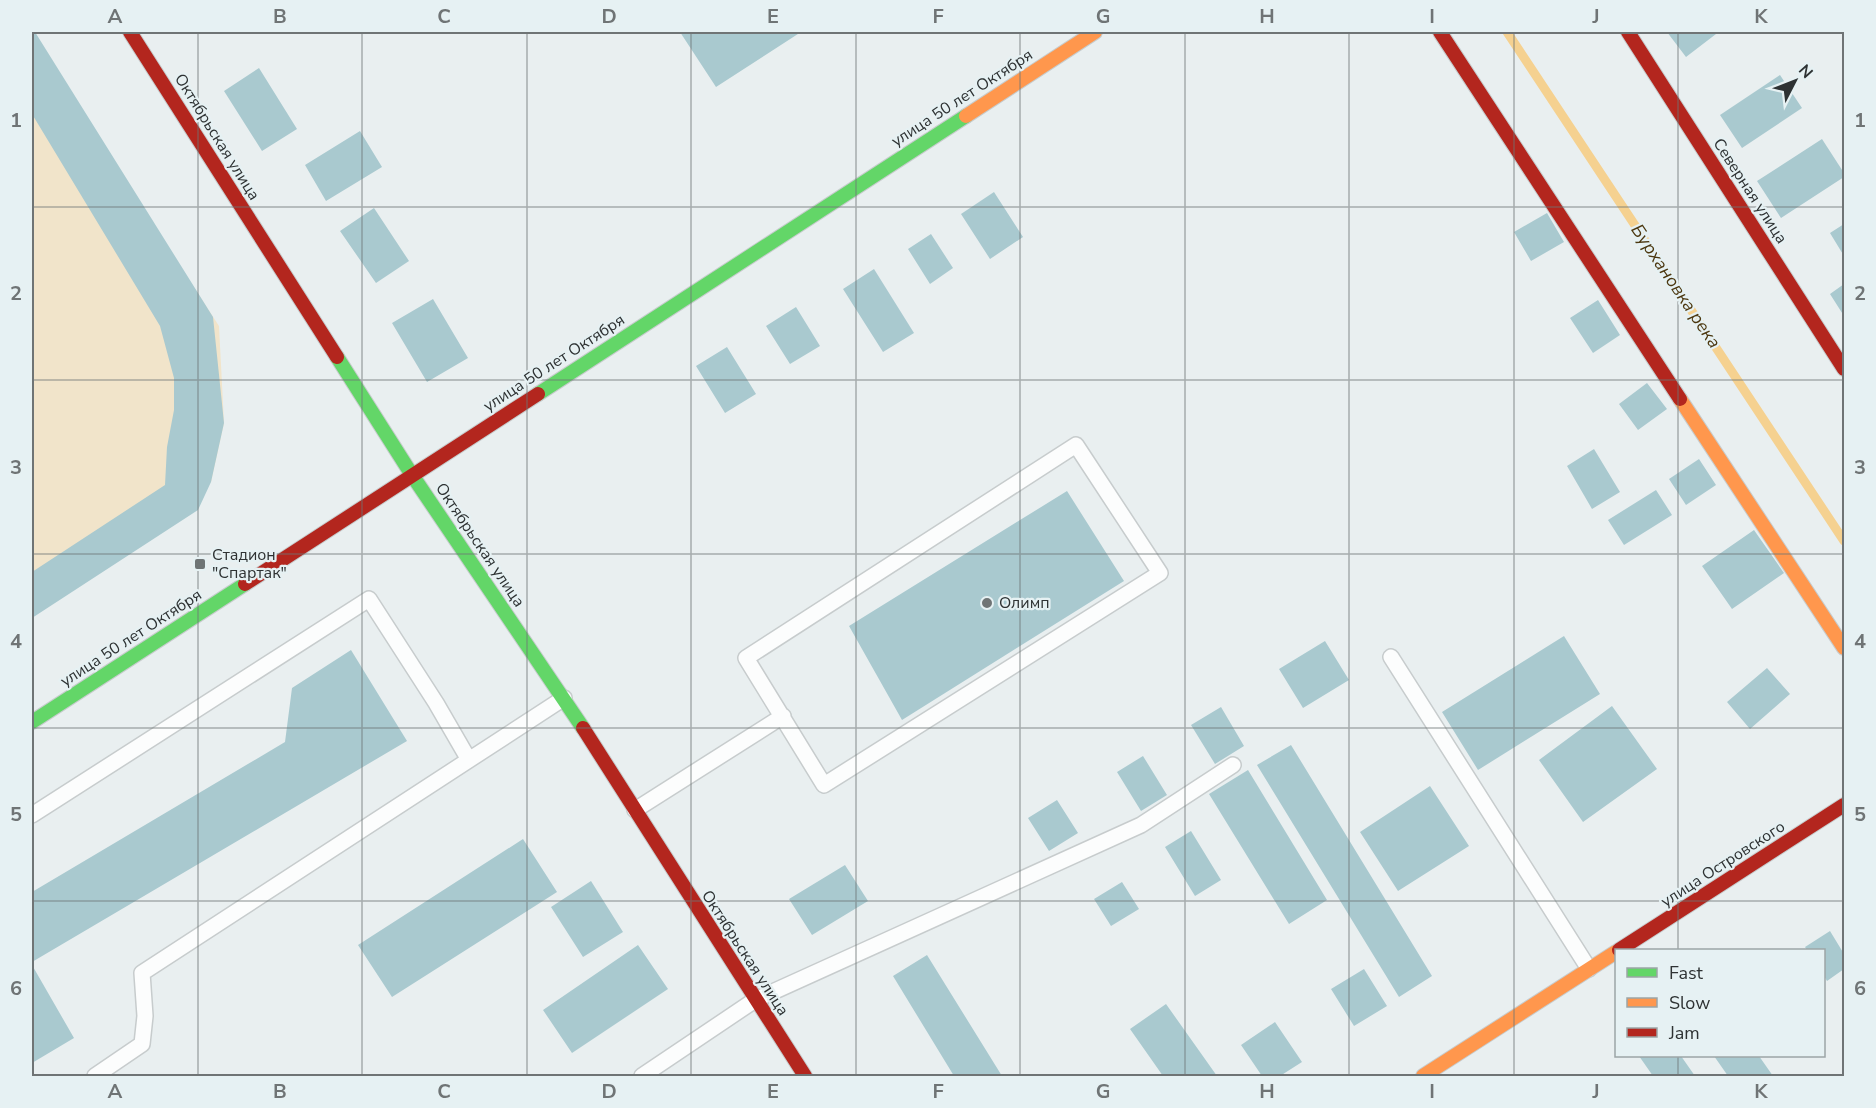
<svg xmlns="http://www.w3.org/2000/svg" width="1876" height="1108" viewBox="0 0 1876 1108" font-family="'Nunito Sans',sans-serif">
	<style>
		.green { fill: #f1e4ca }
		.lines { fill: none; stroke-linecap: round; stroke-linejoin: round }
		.stream { stroke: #f5d190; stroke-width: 9 }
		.building { fill: #a9c9cf }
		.lane-casing { stroke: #c7cccd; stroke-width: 18 }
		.fast-casing { stroke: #c7cccd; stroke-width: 16 }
		.slow-casing { stroke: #c7cccd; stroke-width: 16 }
		.jam-casing { stroke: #c7cccd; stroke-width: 16 }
		.lane { stroke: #fcfdfd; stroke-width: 15 }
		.fast { stroke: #63d668; stroke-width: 14 }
		.slow { stroke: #ff974d; stroke-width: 14 }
		.jam { stroke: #b3261e; stroke-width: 14 }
		.grid { fill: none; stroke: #6f7475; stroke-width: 1.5; stroke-opacity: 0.55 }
		.poi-dot { fill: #6f7475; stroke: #e6f1f3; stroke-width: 2 }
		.labels { text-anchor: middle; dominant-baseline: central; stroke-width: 4.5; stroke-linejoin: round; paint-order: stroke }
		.street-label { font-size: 16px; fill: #2e3233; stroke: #e6f1f3 }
		.poi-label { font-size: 16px; fill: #2e3233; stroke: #e6f1f3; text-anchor: start }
		.water-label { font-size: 18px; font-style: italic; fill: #4c370f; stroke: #e6f1f3 }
		.neatline { fill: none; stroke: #6f7475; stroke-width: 2 }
		.grid-label { font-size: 20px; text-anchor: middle; font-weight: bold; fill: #6f7475 }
	</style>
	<rect width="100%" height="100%" fill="#e9eff0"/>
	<path class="green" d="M 32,39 L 219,326 L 224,423 L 211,482 L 33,611 L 32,611 Z"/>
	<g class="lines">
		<path class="stream" d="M 1507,32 L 1844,541"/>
	</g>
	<path class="building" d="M 32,32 L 35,32 L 213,317 L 224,423 L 211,482 L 198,510 L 32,618 L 32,572 L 165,485 L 167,447 L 174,410 L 174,378 L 160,326 L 32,114 Z
		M 680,32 L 801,32 L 716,87 Z
		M 1667,32 L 1714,32 L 1716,34 L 1686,57 Z
		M 259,68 L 297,129 L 262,151 L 224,91 Z
		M 1780,75 L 1802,108 L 1742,148 L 1720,115 Z
		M 360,131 L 382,167 L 326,201 L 305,165 Z
		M 1822,139 L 1844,173 L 1844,177 L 1781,218 L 1757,181 Z
		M 994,192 L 1023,237 L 990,259 L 961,214 Z
		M 374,208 L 409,261 L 376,283 L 340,231 Z
		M 1547,213 L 1564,242 L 1531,261 L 1514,232 Z
		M 1844,224 L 1844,256 L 1830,233 Z
		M 931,234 L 953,268 L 930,284 L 908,249 Z
		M 874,269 L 914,333 L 883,352 L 843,289 Z
		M 1844,284 L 1844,316 L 1830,294 Z
		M 433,299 L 468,358 L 427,382 L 392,323 Z
		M 1598,300 L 1620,335 L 1593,353 L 1570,318 Z
		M 796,307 L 820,346 L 790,364 L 766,326 Z
		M 727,347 L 756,394 L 725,413 L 696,366 Z
		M 1647,383 L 1667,409 L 1638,430 L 1619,404 Z
		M 1594,449 L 1620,492 L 1592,509 L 1567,466 Z
		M 1699,459 L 1716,485 L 1686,505 L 1669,479 Z
		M 1656,490 L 1672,515 L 1624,545 L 1608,520 Z
		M 1067,491 L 1124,581 L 902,720 L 849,626 Z
		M 1754,530 L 1784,573 L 1732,609 L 1702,566 Z
		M 1564,636 L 1600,694 L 1478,770 L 1442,712 Z
		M 1325,641 L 1349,680 L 1303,708 L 1279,669 Z
		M 351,650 L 407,741 L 32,962 L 32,892 L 285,742 L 292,688 Z
		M 1767,668 L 1790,694 L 1750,729 L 1727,702 Z
		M 1612,706 L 1657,769 L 1583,822 L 1539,760 Z
		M 1221,707 L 1244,746 L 1215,764 L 1191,725 Z
		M 1291,745 L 1432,976 L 1399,997 L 1257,765 Z
		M 1143,756 L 1167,795 L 1141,811 L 1117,772 Z
		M 1248,770 L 1327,900 L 1289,924 L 1209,794 Z
		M 1430,786 L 1469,846 L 1398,891 L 1360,832 Z
		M 1057,800 L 1078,833 L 1049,851 L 1028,818 Z
		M 1191,831 L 1221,880 L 1195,896 L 1165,847 Z
		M 523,839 L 557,892 L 392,997 L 358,945 Z
		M 845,865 L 868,901 L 812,935 L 789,899 Z
		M 591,881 L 623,932 L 583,957 L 551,907 Z
		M 1122,882 L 1139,909 L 1111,926 L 1094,899 Z
		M 1830,931 L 1844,954 L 1844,969 L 1827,981 L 1824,976 L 1824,950 L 1807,950 L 1805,947 Z
		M 638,945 L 668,989 L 572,1053 L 543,1010 Z
		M 927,955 L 1002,1076 L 954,1076 L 893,976 Z
		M 32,965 L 74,1038 L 32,1063 Z
		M 1364,969 L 1387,1006 L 1354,1026 L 1331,989 Z
		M 1166,1004 L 1217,1076 L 1163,1076 L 1130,1029 Z
		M 1275,1022 L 1302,1062 L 1280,1076 L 1262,1076 L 1241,1045 Z
		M 1639,1056 L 1681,1056 L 1695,1076 L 1653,1076 Z
		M 1714,1056 L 1759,1056 L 1773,1076 L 1728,1076 Z"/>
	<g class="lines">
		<g class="lane-casing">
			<path id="lane" d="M 1076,445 L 1160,573 L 824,785 L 746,658 Z
				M 1391,657 L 1589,969
				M 635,810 L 783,716
				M 32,815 L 369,599 L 436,703 L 469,760
				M 95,1076 L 142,1044 L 145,1016 L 142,973 L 564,698
				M 642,1076 L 755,1000 L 1141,825 L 1233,765"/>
		</g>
		<g class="fast-casing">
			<path id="fast" d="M 337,357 L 412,475 L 583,728
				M 538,394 L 966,116
				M 32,722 L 245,584"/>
		</g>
		<g class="slow-casing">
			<path id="slow" d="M 966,116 L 1095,32
				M 1680,399 L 1844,648
				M 1423,1076 L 1616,952"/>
		</g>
		<g class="jam-casing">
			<path id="jam" d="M 130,32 L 337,357
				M 1440,32 L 1680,399
				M 1628,32 L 1844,369
				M 245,584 L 538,394
				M 583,728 L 805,1076
				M 1619,950 L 1844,805"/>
		</g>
		<use href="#lane" class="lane"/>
		<use href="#fast" class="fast"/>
		<use href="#slow" class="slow"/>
		<use href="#jam" class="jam"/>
	</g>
	<path class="grid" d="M 198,32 L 198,1076M 362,32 L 362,1076M 527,32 L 527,1076M 691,32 L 691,1076M 856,32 L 856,1076M 1020,32 L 1020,1076M 1185,32 L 1185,1076M 1349,32 L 1349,1076M 1514,32 L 1514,1076M 1678,32 L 1678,950M 32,207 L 1844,207M 32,380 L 1844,380M 32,554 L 1844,554M 32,728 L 1844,728M 32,901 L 1844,901M 1678,1056 L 1678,1076"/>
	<g class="poi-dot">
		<rect x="194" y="558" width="12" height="12" rx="3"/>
		<circle cx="987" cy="603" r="6"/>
	</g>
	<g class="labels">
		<g class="street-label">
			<text transform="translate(962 98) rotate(-33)">улица 50 лет Октября</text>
			<text transform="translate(217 137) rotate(58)">Октябрьская улица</text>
			<text transform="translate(1750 191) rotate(57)">Северная улица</text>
			<text transform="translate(554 363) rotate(-33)">улица 50 лет Октября</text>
			<text transform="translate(480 545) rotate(56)">Октябрьская улица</text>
			<text transform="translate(131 638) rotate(-33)">улица 50 лет Октября</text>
			<text transform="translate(1723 864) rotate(-33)">улица Островского</text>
			<text transform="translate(745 953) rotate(57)">Октябрьская улица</text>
		</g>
		<g class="poi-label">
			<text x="212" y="555">Стадион<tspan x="212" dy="18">"Спартак"</tspan></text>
			<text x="999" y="603">Олимп</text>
		</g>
		<g class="water-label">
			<text transform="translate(1676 286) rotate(56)">Бурхановка река</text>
		</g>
	</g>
	<rect width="1876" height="1108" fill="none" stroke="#e6f1f3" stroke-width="66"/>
	<rect x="1615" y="949" width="210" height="108" fill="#e6f1f3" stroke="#9ca5a6" stroke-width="1.5"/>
	<rect x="1627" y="968" width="30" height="9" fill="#63d668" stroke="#9ca5a6" stroke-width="1.5"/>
	<text x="1669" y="979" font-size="18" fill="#2e3233">Fast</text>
	<rect x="1627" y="998" width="30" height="9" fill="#ff974d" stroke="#9ca5a6" stroke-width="1.5"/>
	<text x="1669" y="1009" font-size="18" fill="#2e3233">Slow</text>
	<rect x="1627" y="1028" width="30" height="9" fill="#b3261e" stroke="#9ca5a6" stroke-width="1.5"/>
	<text x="1669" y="1039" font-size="18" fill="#2e3233">Jam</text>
	<g transform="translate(1795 81) rotate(48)" stroke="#e6f1f3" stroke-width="4.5" paint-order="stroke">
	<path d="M0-4.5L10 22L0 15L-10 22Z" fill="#2e3233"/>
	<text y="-9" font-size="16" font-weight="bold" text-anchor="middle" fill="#2e3233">N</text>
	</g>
	<rect x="33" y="33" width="1810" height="1042" class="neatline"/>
	<g class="grid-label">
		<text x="115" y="23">A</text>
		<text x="280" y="23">B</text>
		<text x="444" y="23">C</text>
		<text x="609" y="23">D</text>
		<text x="773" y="23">E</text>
		<text x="938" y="23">F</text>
		<text x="1103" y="23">G</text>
		<text x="1267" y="23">H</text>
		<text x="1432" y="23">I</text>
		<text x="1596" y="23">J</text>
		<text x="1761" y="23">K</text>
		<text x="16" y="127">1</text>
		<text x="1860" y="127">1</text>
		<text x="16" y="300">2</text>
		<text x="1860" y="300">2</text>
		<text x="16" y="474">3</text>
		<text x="1860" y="474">3</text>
		<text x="16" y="648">4</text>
		<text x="1860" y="648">4</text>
		<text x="16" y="821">5</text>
		<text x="1860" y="821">5</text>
		<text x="16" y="995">6</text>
		<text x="1860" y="995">6</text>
		<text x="115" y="1098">A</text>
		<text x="280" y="1098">B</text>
		<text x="444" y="1098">C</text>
		<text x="609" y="1098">D</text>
		<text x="773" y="1098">E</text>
		<text x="938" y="1098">F</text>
		<text x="1103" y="1098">G</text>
		<text x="1267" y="1098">H</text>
		<text x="1432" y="1098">I</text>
		<text x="1596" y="1098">J</text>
		<text x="1761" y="1098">K</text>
	</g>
</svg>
